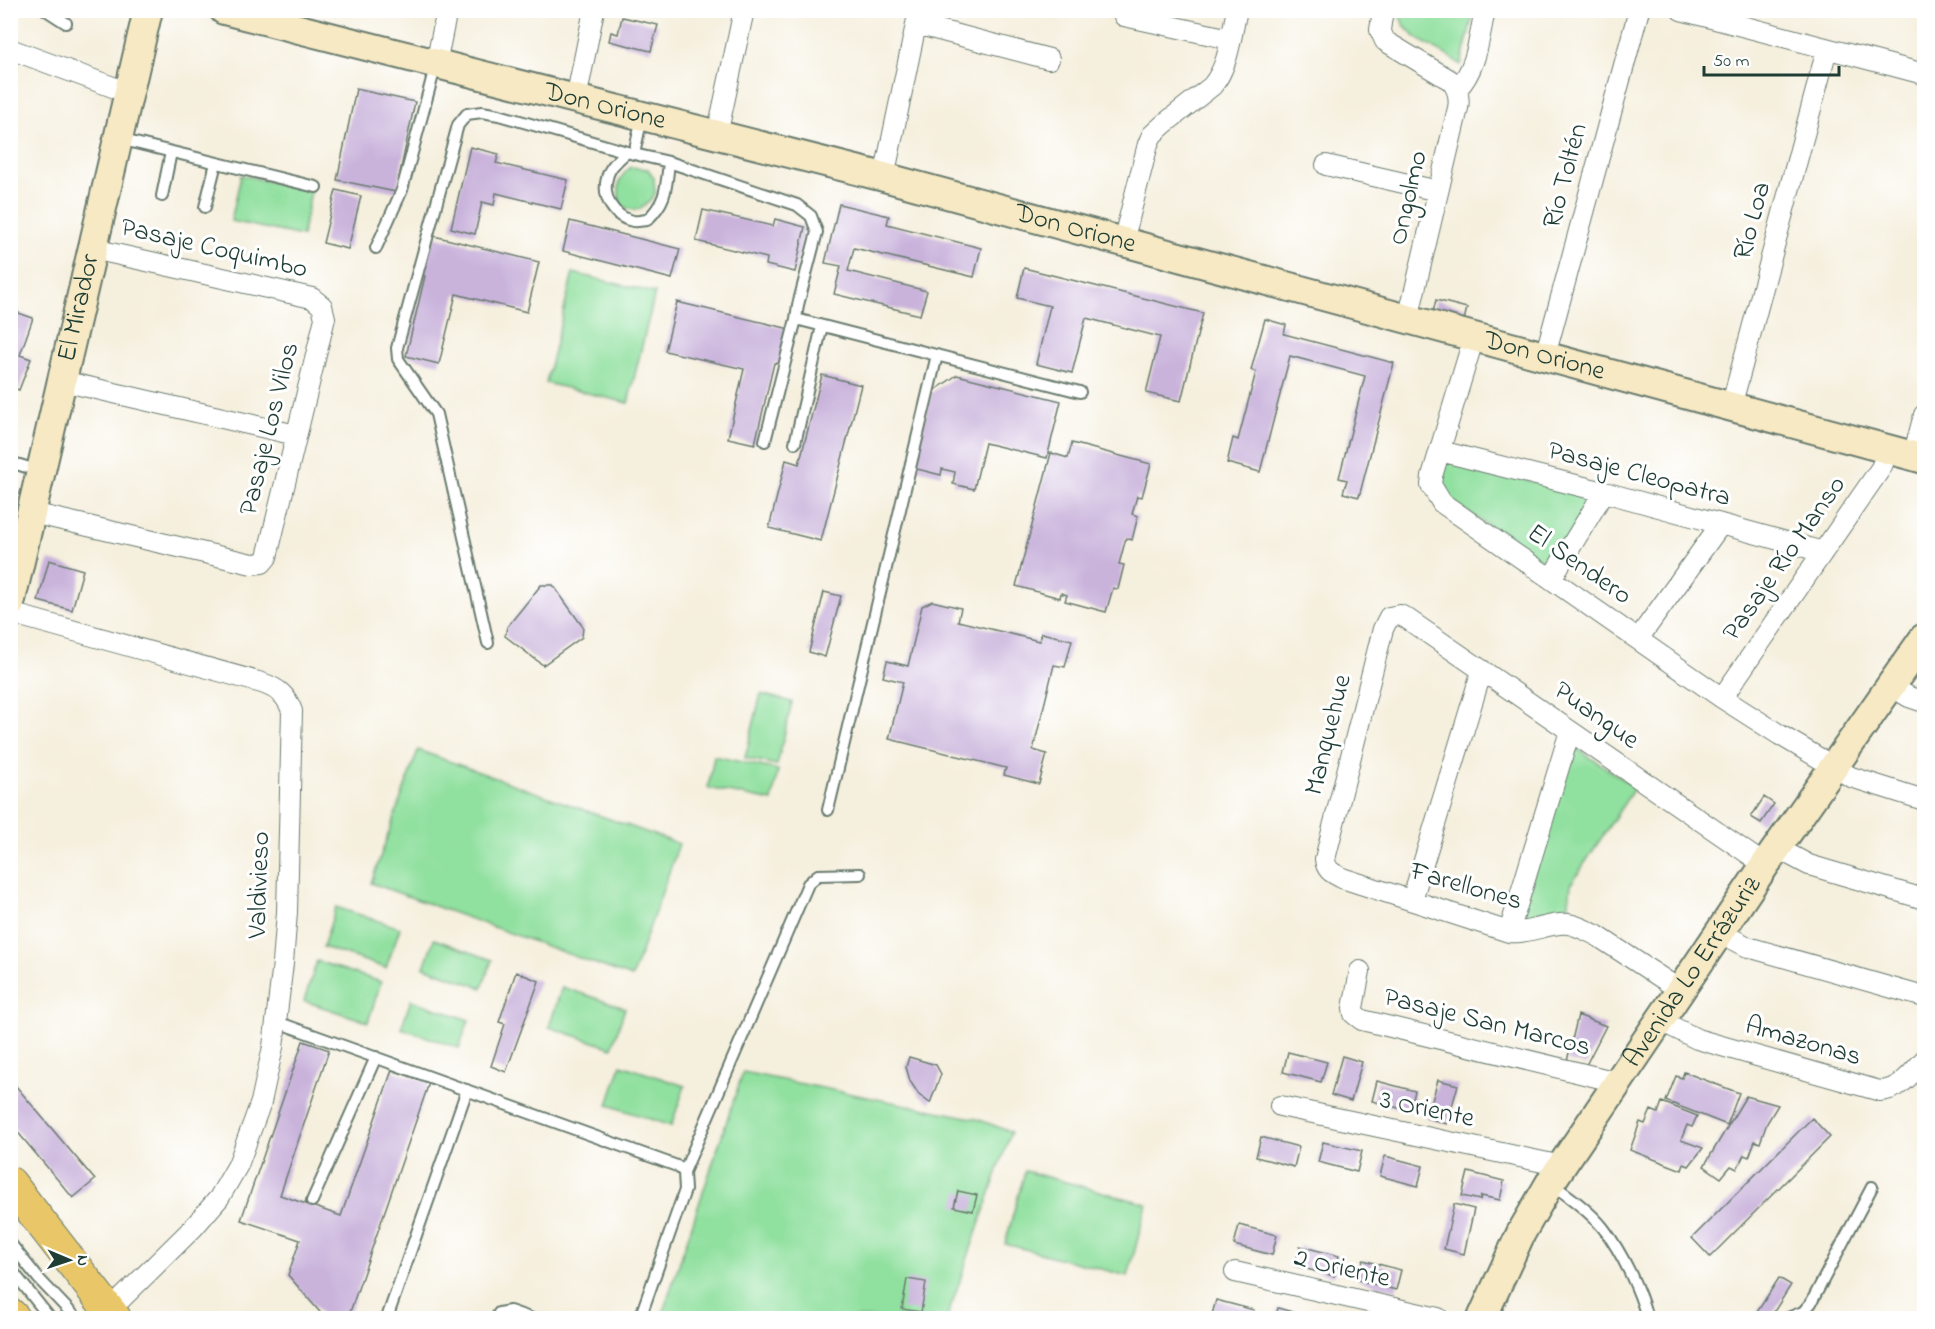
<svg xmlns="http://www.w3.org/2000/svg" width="1935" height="1329" viewBox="0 0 1935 1329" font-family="'Indie Flower',sans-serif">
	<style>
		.green { fill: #90e09f; stroke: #588e6a; stroke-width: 1.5 }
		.building { fill: #c9b3db }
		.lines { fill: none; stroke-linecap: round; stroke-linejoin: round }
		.lane-casing { stroke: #6a7b6f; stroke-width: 14 }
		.street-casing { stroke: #6a7b6f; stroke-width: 22 }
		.secondary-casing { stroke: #6a7b6f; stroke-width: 32 }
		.primary-casing { stroke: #6a7b6f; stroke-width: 34 }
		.lane { stroke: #fff; stroke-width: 10 }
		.street { stroke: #fff; stroke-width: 20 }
		.secondary { stroke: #f6e9c3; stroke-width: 28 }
		.primary { stroke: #e9c769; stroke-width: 32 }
		.labels { text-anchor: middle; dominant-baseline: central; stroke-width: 6; stroke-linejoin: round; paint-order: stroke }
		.street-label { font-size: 27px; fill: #1f3d34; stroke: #fff }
	</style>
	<rect width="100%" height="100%" fill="#fff"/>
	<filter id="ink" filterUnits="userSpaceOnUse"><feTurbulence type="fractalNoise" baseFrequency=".0167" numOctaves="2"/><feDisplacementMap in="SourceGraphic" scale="12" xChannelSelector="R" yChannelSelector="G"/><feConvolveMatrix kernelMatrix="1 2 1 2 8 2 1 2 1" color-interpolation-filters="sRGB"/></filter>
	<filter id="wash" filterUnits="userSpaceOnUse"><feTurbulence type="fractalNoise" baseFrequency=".008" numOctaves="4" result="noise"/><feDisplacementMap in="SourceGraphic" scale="24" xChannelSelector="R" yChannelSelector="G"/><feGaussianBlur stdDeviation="1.35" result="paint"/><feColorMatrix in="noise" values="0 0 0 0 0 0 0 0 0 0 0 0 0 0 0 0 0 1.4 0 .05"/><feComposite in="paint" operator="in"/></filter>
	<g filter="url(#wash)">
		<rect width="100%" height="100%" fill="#f5efdd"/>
		<path class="green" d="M 1398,10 L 1474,11 L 1461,65 C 1438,46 1405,42 1398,10 Z
			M 631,167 L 648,169 L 654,178 L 655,194 C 644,208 638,215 620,205 C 618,187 616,179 631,167 Z
			M 241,175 L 311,191 L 302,236 L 231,221 Z
			M 573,273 L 655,293 L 628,403 L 546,383 Z
			M 1444,458 L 1591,497 L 1550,568 L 1450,500 L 1441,484 Z
			M 761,694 L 792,702 L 777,765 L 745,758 Z
			M 1573,746 L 1635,787 L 1571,884 L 1568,912 C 1550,913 1537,920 1519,919 Z
			M 418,750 L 679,844 L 632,977 L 371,883 Z
			M 714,756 L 778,770 L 772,801 L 708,788 Z
			M 336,907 L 400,928 L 386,968 L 323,947 Z
			M 434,939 L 492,960 L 482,988 L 424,967 Z
			M 317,961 L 381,982 L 368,1022 L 304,1001 Z
			M 562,987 L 625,1008 L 612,1048 L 549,1027 Z
			M 411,1000 L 469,1020 L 459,1048 L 401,1028 Z
			M 621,1065 L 685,1086 L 671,1126 L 608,1105 Z
			M 743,1072 L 977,1119 L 1011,1132 L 947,1318 L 661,1318 Z
			M 1025,1171 L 1147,1204 L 1128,1276 L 1005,1244 Z"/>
		<g id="blocks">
			<path class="building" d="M 622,17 L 658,25 L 651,51 L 609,41 L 611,32 L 618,34 Z
				M 356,89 L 415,102 L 396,192 L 337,180 Z
				M 470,147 L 499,154 L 496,163 L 568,180 L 561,209 L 496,193 L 494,205 L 482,202 L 475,234 L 451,228 Z
				M 336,190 L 361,196 L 348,249 L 323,243 Z
				M 839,204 L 889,216 L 887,224 L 981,248 L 974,277 L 854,248 L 848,271 L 927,291 L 920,315 L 834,294 L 841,266 L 825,263 Z
				M 703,210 L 773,226 L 775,219 L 805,227 L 795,272 L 766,265 L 767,258 L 696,241 Z
				M 570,221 L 680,249 L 672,279 L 563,251 Z
				M 430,235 L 539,262 L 527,312 L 456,294 L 439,364 L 406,356 L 425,276 L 420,275 Z
				M 1024,268 L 1203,313 L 1181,401 L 1146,393 L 1160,337 L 1086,318 L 1072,373 L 1036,364 L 1050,306 L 1017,298 Z
				M 1436,300 L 1467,308 L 1462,328 L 1431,320 Z
				M 677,302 L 790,329 L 782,364 L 774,363 L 755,444 L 728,438 L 744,369 L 665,351 Z
				M 10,310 L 33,318 L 20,355 L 31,359 L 19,390 L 10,387 Z
				M 1265,319 L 1286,325 L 1284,334 L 1394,363 L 1359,497 L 1343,493 L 1347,480 L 1339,478 L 1365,376 L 1290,356 L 1260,472 L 1227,463 L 1233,438 L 1238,440 L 1256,372 L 1251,370 Z
				M 822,375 L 861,385 L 821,541 L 769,528 L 786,460 L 799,464 Z
				M 957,375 L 1061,401 L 1047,458 L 985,443 L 974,489 L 953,484 L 955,472 L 942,469 L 941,475 L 913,468 L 931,393 Z
				M 1072,443 L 1151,464 L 1142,497 L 1137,496 L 1132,514 L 1138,516 L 1132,540 L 1126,538 L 1119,564 L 1124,565 L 1118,589 L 1113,588 L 1106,612 L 1065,601 L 1067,595 L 1061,593 L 1060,598 L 1016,586 L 1051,453 L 1068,458 Z
				M 49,560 L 83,570 L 72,610 L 38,601 Z
				M 541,585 L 553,585 L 583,627 L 582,637 L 543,665 L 505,636 L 507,627 Z
				M 824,592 L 841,596 L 825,657 L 809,652 Z
				M 932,601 L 961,608 L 958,621 L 1039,641 L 1041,633 L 1072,640 L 1065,667 L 1054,665 L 1033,750 L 1047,754 L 1039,784 L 1004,775 L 1006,768 L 889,739 L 903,682 L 883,677 L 887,661 L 908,666 L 922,606 Z
				M 1764,797 L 1774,804 L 1761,823 L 1751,817 Z
				M 516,972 L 539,981 L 506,1072 L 491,1066 L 505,1024 L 499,1022 Z
				M 1578,1015 L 1606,1026 L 1586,1065 L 1567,1061 Z
				M 303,1041 L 329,1050 L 280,1195 L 341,1216 L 392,1070 L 429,1083 L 348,1318 L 325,1318 L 288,1275 L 300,1240 L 241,1220 Z
				M 1288,1052 L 1327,1062 L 1321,1082 L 1283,1072 Z
				M 1342,1056 L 1362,1062 L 1351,1101 L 1331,1095 Z
				M 909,1057 L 936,1065 L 941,1074 L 930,1103 L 919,1095 L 910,1081 L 906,1067 Z
				M 1684,1072 L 1739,1093 L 1727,1125 L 1666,1101 L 1676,1076 L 1682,1078 Z
				M 10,1079 L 95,1180 L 73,1198 L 10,1123 Z
				M 1438,1080 L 1458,1085 L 1447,1124 L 1427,1118 Z
				M 1377,1081 L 1415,1091 L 1410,1111 L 1372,1101 Z
				M 1746,1096 L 1778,1105 L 1767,1123 L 1760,1143 L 1755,1141 L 1749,1157 L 1744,1155 L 1737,1169 L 1731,1166 L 1721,1178 L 1704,1166 Z
				M 1662,1102 L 1697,1116 L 1692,1127 L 1687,1125 L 1681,1140 L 1703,1148 L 1689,1166 L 1684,1164 L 1682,1170 L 1630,1150 L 1640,1122 L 1645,1124 L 1651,1110 L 1658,1113 Z
				M 1812,1118 L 1830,1137 L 1710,1257 L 1692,1238 Z
				M 1261,1137 L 1299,1147 L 1294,1167 L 1256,1157 Z
				M 1323,1142 L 1362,1151 L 1357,1172 L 1318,1162 Z
				M 1385,1156 L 1423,1166 L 1418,1186 L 1380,1176 Z
				M 1468,1172 L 1504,1181 L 1500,1200 L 1481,1196 L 1480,1200 L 1462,1196 Z
				M 958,1191 L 977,1195 L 973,1211 L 954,1207 Z
				M 1454,1204 L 1474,1209 L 1464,1254 L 1444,1249 Z
				M 1239,1225 L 1277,1235 L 1272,1255 L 1234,1245 Z
				M 1300,1246 L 1339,1256 L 1334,1276 L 1295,1266 Z
				M 1363,1260 L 1401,1270 L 1396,1290 L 1358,1280 Z
				M 1779,1278 L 1791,1285 L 1770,1318 L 1767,1318 L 1757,1312 Z
				M 907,1279 L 926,1282 L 921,1312 L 902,1309 Z
				M 1216,1300 L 1254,1310 L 1252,1318 L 1211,1318 Z
				M 1278,1308 L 1314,1318 L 1275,1318 Z"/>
		</g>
	</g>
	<g filter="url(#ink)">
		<use href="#blocks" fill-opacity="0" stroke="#6a7b6f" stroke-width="1.5"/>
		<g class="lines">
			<g class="lane-casing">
				<path id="lane" d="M 46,10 L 66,23
					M 119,139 L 316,187
					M 627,152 C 619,159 609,167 607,178 C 602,197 613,217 633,221 C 637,222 643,220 647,220 C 667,201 666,188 669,162
					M 634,154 L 669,162 L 797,205 L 811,216 L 817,232 L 798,305 L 796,319 L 1080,392
					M 162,196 L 171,152
					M 205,207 L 216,163
					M 376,248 L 402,190 L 436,64
					M 765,441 L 796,319
					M 795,443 L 822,326
					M 10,462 L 39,471
					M 488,643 L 436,414 L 398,359 L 397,348 L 458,125 L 467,114 L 482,112 L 499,115 L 634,154 L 642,117
					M 828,810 L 937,355
					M 277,1022 L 677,1166 L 684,1172 L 685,1190 L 640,1318
					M 684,1172 L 808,884 L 818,875 L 860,874
					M 1550,1183 C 1569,1196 1590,1211 1604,1229 C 1622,1253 1640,1290 1647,1318
					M 312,1201 L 376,1057
					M 10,1243 L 38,1278 L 76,1318
					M 10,1268 L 50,1318
					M 387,1318 L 467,1090
					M 496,1318 L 499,1313 L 510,1311 L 530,1318
					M 1788,1318 L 1803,1312 L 1811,1303 L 1872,1187"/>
			</g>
			<g class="street-casing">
				<path id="street" d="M 1383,10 L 1380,30 L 1385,41 L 1450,80 C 1458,88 1460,97 1458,108 L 1408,319
					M 1681,10 L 1924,74
					M 1124,16 L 1230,39
					M 916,24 L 1049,59
					M 10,49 L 129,93
					M 436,64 L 447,10
					M 1457,89 C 1477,69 1479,37 1485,10
					M 576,99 L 594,10
					M 717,135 L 744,10
					M 1326,165 L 1438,191
					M 884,177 L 919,10
					M 1123,242 L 1148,144 L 1152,135 L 1164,124 L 1212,86 C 1229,66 1231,35 1237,10
					M 1474,337 L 1432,476 L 1431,485 L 1442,503 L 1722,698 L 1780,735 L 1851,777 L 1924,800
					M 1545,356 L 1639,10
					M 62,381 L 296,435
					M 1731,407 L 1827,49
					M 1440,451 L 1604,492 L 1823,552
					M 1913,456 L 1924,415
					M 32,513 L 252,564 L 262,563 L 267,557 L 325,318 L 322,306 L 312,298 L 93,249
					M 1551,579 L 1604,492
					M 10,613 L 262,683 C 279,689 286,695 292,711 L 287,912 L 283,963 L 273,1047 L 261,1102 L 238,1165 L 219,1198 L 193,1228 L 109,1311
					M 1638,639 L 1721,524
					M 1891,686 L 1909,697 L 1924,702
					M 1722,698 L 1881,468 L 1889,449
					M 1777,848 L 1809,865 L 1924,899
					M 1412,900 L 1482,670
					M 1509,932 L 1570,731
					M 1719,932 L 1748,947 L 1924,997
					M 1360,971 L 1353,1008 L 1354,1014 L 1362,1020 L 1617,1082
					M 1680,990 L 1596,935 C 1587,931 1577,925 1568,924 C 1549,922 1532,934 1509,932 L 1342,878 C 1333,873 1326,871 1325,859 L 1383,629 L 1389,617 L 1400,615 L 1406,618 L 1765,865
					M 1659,1020 L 1697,1039 L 1880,1091 C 1900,1090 1911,1074 1924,1060
					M 1280,1106 L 1562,1166
					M 1235,1272 L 1438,1318"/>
			</g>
			<g class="secondary-casing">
				<g id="secondary">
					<path id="s1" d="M 224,10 L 884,177 L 1924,459"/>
					<path id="s2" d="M 10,604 L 148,10"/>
					<path id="s3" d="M 1482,1318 L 1521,1233 L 1550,1183 L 1765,865 L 1924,638"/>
				</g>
			</g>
			<g class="primary-casing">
				<path id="primary" d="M 10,1183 L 115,1318
					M 10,1314 L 14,1318"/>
			</g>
			<use href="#lane" class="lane"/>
			<use href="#street" class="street"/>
			<use href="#secondary" class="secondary"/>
			<use href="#primary" class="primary"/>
		</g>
	</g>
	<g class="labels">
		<g class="street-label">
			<text stroke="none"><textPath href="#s1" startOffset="393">Don Orione</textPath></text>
			<text transform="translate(1566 176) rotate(-75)">Río Toltén</text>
			<text transform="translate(1409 198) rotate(-77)">Ongolmo</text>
			<text transform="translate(1753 221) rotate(-75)">Río Loa</text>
			<text stroke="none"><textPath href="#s1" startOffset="879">Don Orione</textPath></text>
			<text transform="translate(214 249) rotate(13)">Pasaje Coquimbo</text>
			<text stroke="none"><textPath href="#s2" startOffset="304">El Mirador</textPath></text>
			<text stroke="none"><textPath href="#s1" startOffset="1365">Don Orione</textPath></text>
			<text transform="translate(270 429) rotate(-76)">Pasaje Los Vilos</text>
			<text transform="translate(1639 475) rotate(15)">Pasaje Cleopatra</text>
			<text transform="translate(1785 559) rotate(-55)">Pasaje Río Manso</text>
			<text transform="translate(1579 565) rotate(35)">El Sendero</text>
			<text transform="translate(1596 716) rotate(35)">Puangue</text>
			<text transform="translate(1329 735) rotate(-76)">Manquehue</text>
			<text transform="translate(260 885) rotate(-88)">Valdivieso</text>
			<text transform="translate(1466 887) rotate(16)">Farellones</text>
			<text stroke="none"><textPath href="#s3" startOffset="406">Avenida Lo Errázuriz</textPath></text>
			<text transform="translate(1487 1023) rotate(14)">Pasaje San Marcos</text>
			<text transform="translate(1803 1042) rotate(16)">Amazonas</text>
			<text transform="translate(1427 1110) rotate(12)">3 Oriente</text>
			<text transform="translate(1342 1269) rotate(13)">2 Oriente</text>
		</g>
	</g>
	<rect width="1935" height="1329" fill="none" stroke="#fff" stroke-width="36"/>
	<g transform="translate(69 1260) rotate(92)" stroke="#ffffff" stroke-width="4.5" paint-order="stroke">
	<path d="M0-4.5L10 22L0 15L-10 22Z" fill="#1f3d34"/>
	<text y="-9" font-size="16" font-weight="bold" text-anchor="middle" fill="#1f3d34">N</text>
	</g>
	<path d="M1704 66v9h135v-9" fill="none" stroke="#1f3d34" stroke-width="3"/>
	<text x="1713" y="66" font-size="18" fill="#1f3d34" stroke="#ffffff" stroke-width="4.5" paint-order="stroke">50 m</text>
</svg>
